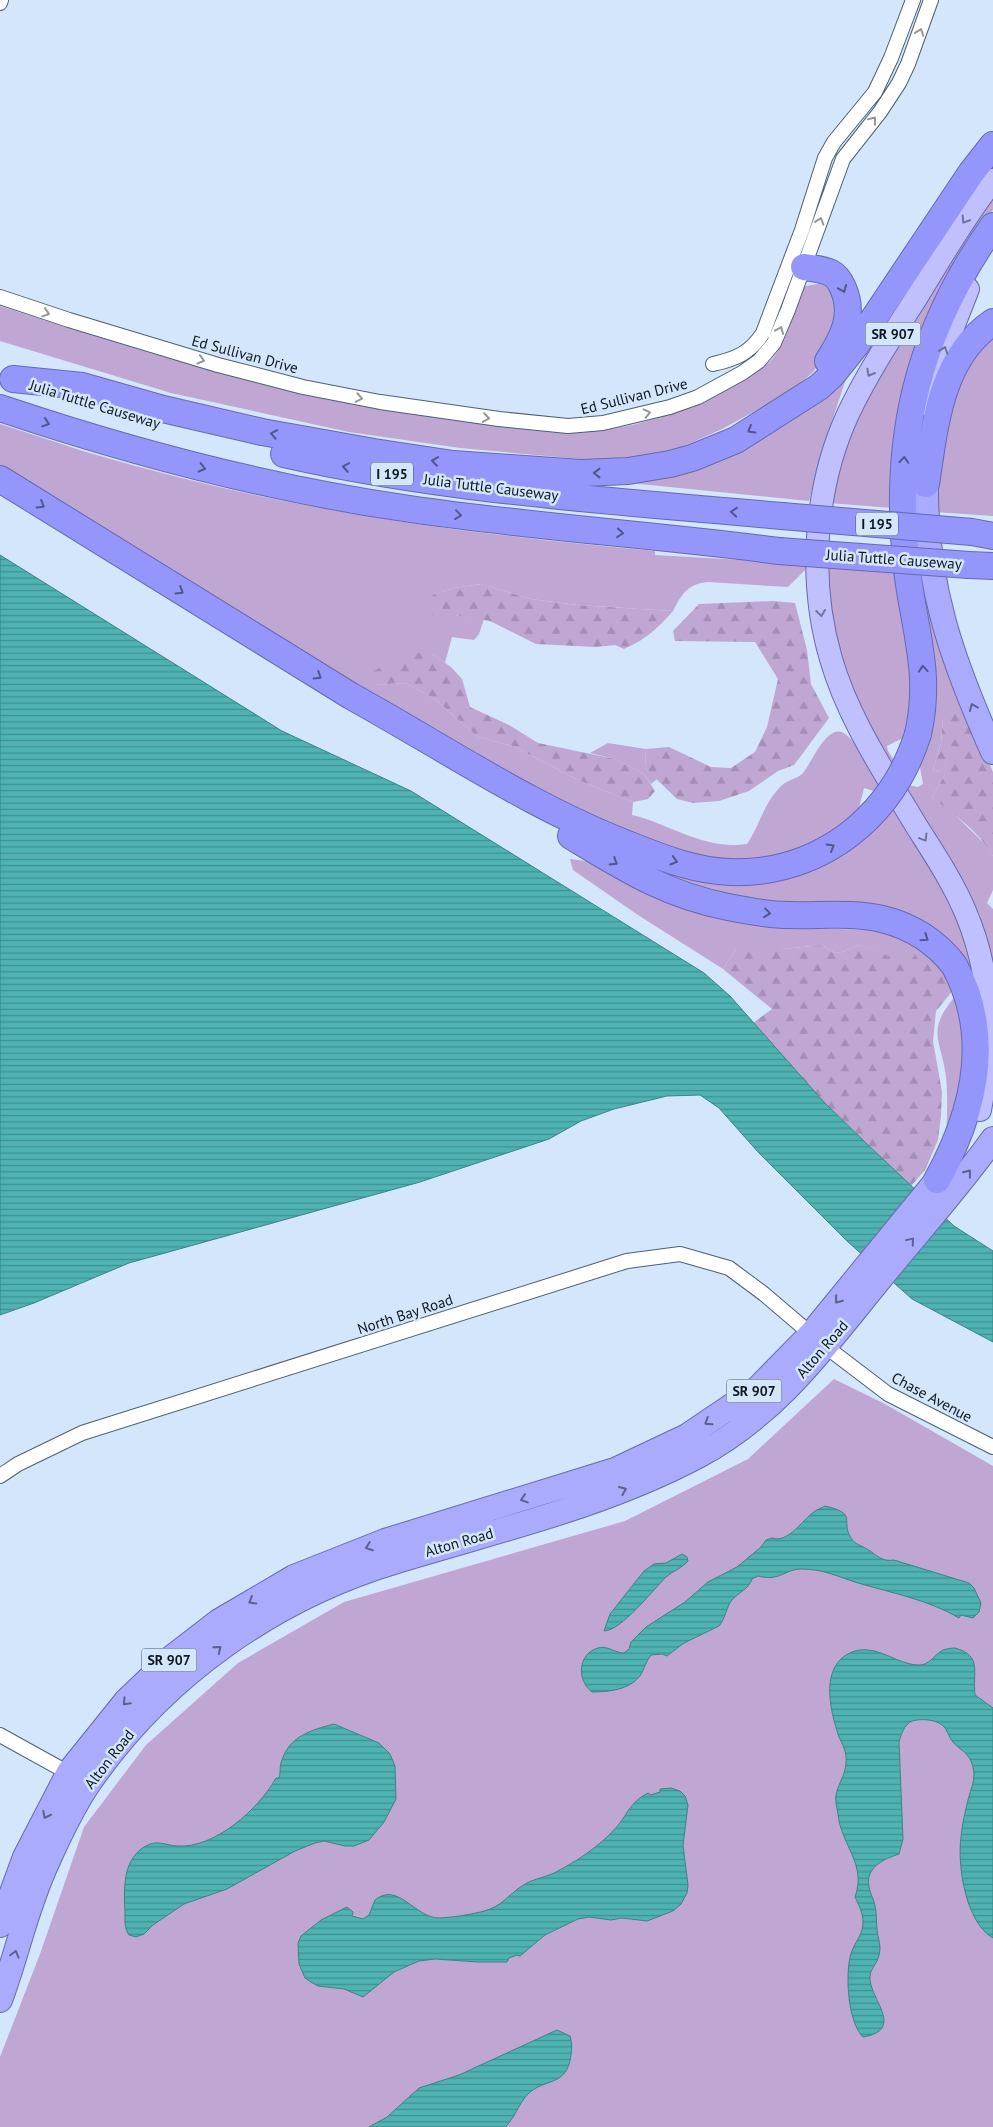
<svg xmlns="http://www.w3.org/2000/svg" width="993" height="2127" viewBox="0 0 993 2127" font-family="'PT Sans',sans-serif">
	<style>
		.green { fill: #c0a6d3 }
		.forest { fill: url(#forest-firs) }
		.water { fill: url(#water-rules); stroke: #3b8486 }
		.lines { fill: none; stroke-linecap: round; stroke-linejoin: round }
		.minor-casing { stroke: #4c6076; stroke-width: 16 }
		.primary-casing { stroke: #656aaf; stroke-width: 24 }
		.trunk-casing { stroke: #656aaf; stroke-width: 26 }
		.motorway-casing { stroke: #656aaf; stroke-width: 28 }
		.minor { stroke: #fff; stroke-width: 14 }
		.primary { stroke: #bfc0fd; stroke-width: 22 }
		.trunk { stroke: #aaabfc; stroke-width: 24 }
		.motorway { stroke: #9496fc; stroke-width: 26 }
		.motorway-bridge-casing { stroke: #656aaf; stroke-width: 28; stroke-linecap: butt }
		.motorway-bridge { stroke: #9496fc; stroke-width: 26 }
		.oneway { stroke: #93979b }
		.oneway2 { stroke: #70749a }
		.oneway3 { stroke: #52568e }
		.oneway4 { stroke: #5c618e }
		.labels { text-anchor: middle; dominant-baseline: central; stroke-width: 5; stroke-linejoin: round; paint-order: stroke }
		.shield { fill: #d3e6fb; stroke: #4a5562; stroke-width: 1 }
		.shield-label { font-size: 14px; font-weight: bold; fill: #0f1720 }
		.street-label { font-size: 15px; fill: #0f1720; stroke: #d3e6fb }
	</style>
	<defs>
		<pattern id="forest-firs" width="22" height="20" patternUnits="userSpaceOnUse" patternTransform="scale(1.25)"><rect width="22" height="20" fill="#c0a6d3"/><path d="M5 1l3.5 6h-7zM16 11l3.5 6h-7z" fill="#a48eb5"/></pattern>
		<pattern id="water-rules" width="6" height="5" patternUnits="userSpaceOnUse" patternTransform="scale(1.25)"><rect width="6" height="5" fill="#4eb3b2"/><path d="M0 2.5h6" fill="none" stroke="#3f9190"/></pattern>
	</defs>
	<rect width="100%" height="100%" fill="#d3e6fb"/>
	<path class="green" d="M 993,186 L 993,210 L 989,216 L 892,508 L 828,503 L 852,417 Z
		M 822,283 L 837,291 L 832,348 L 812,373 L 790,392 L 722,429 L 667,454 L 591,460 L 460,448 L 349,432 L 171,393 L 0,341 L 0,306 C 150,355 302,400 459,421 C 507,427 556,435 604,430 C 639,426 678,412 710,398 C 725,391 763,371 773,358 C 788,339 794,312 802,289 L 806,286 Z
		M 993,332 L 993,516 L 934,512 L 952,387 Z
		M 847,376 L 821,454 L 809,501 L 620,482 Z
		M 0,424 C 29,433 58,443 86,452 C 160,474 235,492 310,506 C 424,528 539,540 655,551 L 655,555 L 811,564 L 788,587 L 708,582 C 687,584 682,594 673,611 L 577,605 L 531,599 L 481,584 L 453,588 L 430,596 L 427,615 L 455,615 L 484,619 L 479,634 L 474,640 L 452,637 L 445,663 L 432,654 L 373,685 L 406,683 L 436,700 L 478,737 L 513,746 L 580,781 L 633,802 L 632,815 C 673,825 703,850 747,844 C 757,830 761,814 770,800 C 773,795 778,789 782,785 C 788,780 796,779 802,774 C 811,765 825,726 842,732 C 855,737 873,776 881,788 L 877,792 L 864,788 L 858,812 L 835,831 L 805,848 L 767,859 L 694,860 L 555,808 L 0,470 Z
		M 822,565 L 894,571 L 911,672 L 912,693 L 905,737 L 887,746 L 888,751 L 896,763 L 891,771 L 841,674 Z
		M 917,573 L 924,573 L 963,705 L 943,719 L 941,743 L 933,770 L 938,772 L 947,764 L 945,774 L 932,798 L 948,808 L 987,846 L 993,856 L 993,890 L 987,903 L 993,909 L 993,964 L 979,918 L 981,917 L 966,888 L 903,790 L 907,785 L 918,787 L 923,784 L 919,762 Z
		M 608,743 L 646,749 L 645,768 L 657,779 L 651,784 L 644,774 L 615,759 L 590,753 Z
		M 894,803 L 944,879 L 984,987 L 930,935 L 715,899 L 610,850 L 725,884 Z
		M 570,859 L 586,861 L 656,898 L 716,916 L 802,928 L 879,930 L 897,936 L 920,949 L 908,964 L 858,945 C 841,952 838,958 823,945 L 782,949 L 736,949 L 723,969 L 638,915 L 573,870 Z
		M 956,995 L 977,1045 L 946,1139 C 947,1118 948,1098 946,1077 C 941,1037 925,1033 956,995 Z
		M 834,1379 L 885,1404 L 993,1466 L 993,2127 L 0,2127 L 0,2057 L 40,1954 L 84,1827 L 146,1745 L 238,1663 L 344,1602 L 625,1521 L 748,1459 Z"/>
	<path class="forest" d="M 481,584 L 531,599 L 577,605 L 673,611 C 657,629 646,639 624,649 L 615,645 L 596,647 L 536,644 L 490,621 L 455,615 L 427,615 L 424,607 L 430,596 L 453,588 Z
		M 773,601 L 795,603 L 807,650 L 811,684 L 829,718 L 794,765 L 778,771 L 749,791 L 719,801 L 693,803 L 677,799 L 645,768 L 646,749 L 669,747 L 711,767 L 731,768 L 755,752 L 767,727 L 778,679 L 755,642 L 675,641 L 673,631 L 699,604 Z
		M 408,652 L 432,654 L 451,667 L 462,679 L 470,707 L 509,725 L 538,743 L 615,759 L 644,774 L 655,791 L 648,799 L 633,802 L 580,781 L 513,746 L 478,737 L 436,700 L 406,683 L 373,685 L 370,673 Z
		M 963,705 L 993,772 L 993,856 C 980,833 954,813 932,798 L 945,774 L 946,765 L 938,772 L 933,770 L 941,743 L 943,719 L 951,706 Z
		M 823,945 C 838,958 841,952 858,945 L 908,963 L 920,949 L 938,966 L 955,988 L 936,1011 L 933,1041 L 942,1092 L 941,1116 L 938,1140 L 925,1170 L 911,1186 L 823,1101 L 753,1023 L 772,1009 L 723,969 L 736,949 L 782,949 Z"/>
	<path class="water" d="M 0,555 L 282,731 L 411,791 L 704,973 L 730,996 L 823,1101 L 867,1144 L 954,1226 L 993,1251 L 993,1342 L 912,1299 L 848,1242 L 758,1152 L 719,1108 L 700,1095 L 667,1096 L 614,1109 L 581,1121 L 549,1139 L 420,1182 L 129,1263 L 34,1303 L 0,1315 Z
		M 825,1506 C 859,1514 840,1521 851,1538 C 855,1545 861,1545 867,1549 C 877,1555 881,1562 894,1560 L 969,1583 L 974,1588 L 981,1603 L 979,1612 L 973,1618 L 961,1615 L 959,1618 C 929,1600 892,1593 858,1583 C 839,1577 823,1569 802,1569 C 784,1569 780,1582 758,1576 L 752,1579 C 749,1589 739,1592 732,1600 C 726,1607 726,1618 719,1626 L 684,1643 L 667,1656 L 662,1654 L 651,1655 C 646,1661 644,1670 640,1676 C 629,1690 608,1692 592,1692 C 577,1681 577,1654 598,1648 C 607,1645 615,1653 624,1653 L 629,1649 L 631,1642 L 646,1627 L 685,1602 L 708,1582 L 737,1567 L 761,1547 L 766,1540 L 772,1538 C 788,1544 803,1519 814,1512 C 817,1509 822,1508 825,1506 Z
		M 682,1554 L 687,1557 L 688,1561 C 682,1568 673,1571 666,1577 C 653,1590 621,1631 604,1631 L 610,1614 L 644,1571 L 654,1564 L 666,1563 Z
		M 955,1648 C 983,1656 972,1672 975,1695 L 993,1708 L 993,1938 C 966,1923 957,1866 961,1837 C 962,1825 965,1812 968,1800 C 971,1788 976,1780 973,1767 C 969,1751 961,1752 952,1741 C 949,1737 948,1732 945,1728 C 939,1720 926,1719 917,1720 C 905,1721 902,1732 899,1742 L 903,1839 L 899,1854 C 884,1859 865,1867 869,1887 C 870,1894 874,1899 875,1906 C 877,1914 876,1921 877,1929 C 877,1935 880,1941 880,1948 C 880,1964 869,1967 870,1979 C 871,2000 905,2030 863,2037 C 848,2023 844,1971 852,1951 C 855,1942 863,1934 863,1923 C 863,1913 859,1905 855,1897 C 867,1864 841,1845 838,1814 C 837,1808 835,1800 836,1795 C 838,1784 846,1774 846,1762 C 847,1753 843,1745 839,1737 C 830,1711 819,1665 852,1652 C 876,1643 895,1664 918,1665 C 929,1666 934,1655 943,1650 C 946,1649 951,1648 955,1648 Z
		M 334,1724 L 379,1743 L 390,1754 L 395,1766 L 396,1799 L 384,1822 L 369,1840 L 354,1846 L 345,1846 L 324,1841 L 315,1843 L 295,1851 L 227,1889 L 184,1904 L 153,1925 L 144,1934 L 136,1937 L 129,1935 C 124,1927 125,1921 125,1913 C 124,1890 122,1861 144,1847 C 156,1839 164,1845 177,1846 C 214,1849 259,1809 276,1778 L 279,1778 C 281,1771 279,1768 282,1760 C 290,1736 311,1730 334,1724 Z
		M 671,1788 L 680,1791 L 685,1796 L 688,1805 L 683,1845 L 688,1885 L 687,1893 L 681,1904 L 673,1911 L 647,1921 L 622,1918 L 611,1920 L 589,1917 L 578,1919 L 545,1935 L 520,1956 L 517,1955 L 509,1958 L 507,1962 L 478,1962 L 435,1959 L 419,1961 L 394,1972 L 363,1997 L 344,1989 L 318,1986 L 311,1982 L 305,1978 L 299,1964 L 298,1943 L 301,1936 L 321,1920 L 347,1907 L 353,1912 L 352,1916 L 363,1919 L 369,1915 L 375,1900 C 398,1881 415,1918 439,1918 C 448,1918 475,1914 484,1911 C 501,1907 508,1895 522,1886 C 532,1879 543,1878 554,1873 C 574,1863 597,1848 613,1831 C 627,1817 629,1802 648,1793 L 651,1795 L 660,1792 L 660,1789 Z
		M 557,2030 L 570,2036 C 572,2043 572,2047 571,2055 C 567,2088 544,2077 527,2095 C 518,2105 515,2118 505,2127 L 369,2127 L 387,2117 L 419,2088 L 459,2075 Z"/>
	<g class="lines">
		<g class="minor-casing">
			<path id="minor" d="M 0,3 L 1,0
				M 0,297 L 69,320 L 218,365 L 303,387 L 380,402 L 499,419 L 568,426 L 603,423 L 670,407 L 698,397 L 742,373 L 759,361 L 774,343 L 788,310 L 843,159 L 880,112 L 899,83 L 908,64 L 931,0
				M 713,364 C 736,359 750,353 763,333 L 802,230 L 825,158 L 834,142 L 875,92 L 891,58 L 913,0
				M 0,1476 L 18,1464 L 82,1433 L 627,1261 L 680,1254 L 729,1268 L 764,1294 L 825,1346 L 888,1394 L 993,1447
				M 0,1735 L 74,1776"/>
		</g>
		<g class="primary-casing">
			<path id="primary" d="M 930,406 L 940,360 L 968,289
				M 980,1110 C 993,1041 993,976 965,911 C 952,880 932,851 914,822 C 883,770 848,718 831,659 C 808,581 814,488 848,414 C 867,374 891,337 915,300 C 940,259 964,218 993,180"/>
		</g>
		<g class="trunk-casing">
			<path id="trunk" d="M 926,484 C 925,585 952,660 993,752
				M 0,1925 L 25,1857 L 69,1772 L 126,1701 L 171,1658 L 219,1621 L 294,1577 L 385,1541 L 615,1470 L 687,1436 L 758,1388 L 811,1334 L 937,1180
				M 0,2000 C 17,1955 26,1908 47,1863 C 59,1836 72,1808 89,1783 C 163,1676 273,1598 397,1561 C 498,1530 604,1506 698,1456 C 777,1414 825,1346 880,1279 C 918,1232 958,1188 993,1139"/>
		</g>
		<g class="motorway-casing">
			<path id="motorway" d="M 804,267 C 812,268 823,269 831,273 C 837,276 840,281 843,288 C 855,315 843,338 828,361
				M 13,379 L 82,386 L 163,409 L 262,432 L 374,452 L 453,464 L 581,473 L 628,471 L 670,464 L 692,458 L 736,440 L 819,387 L 832,375 L 856,345 L 971,173 L 993,145
				M 0,408 C 134,453 270,489 410,509 C 533,527 657,535 779,551
				M 284,454 C 448,491 616,501 782,516
				M 0,479 L 351,696 C 445,748 534,809 635,847 C 665,859 697,871 730,872 C 782,874 830,855 867,819
				M 926,484 C 935,426 940,358 993,322
				M 972,532 L 993,536
				M 969,565 L 993,566
				M 918,734 C 932,673 914,629 907,570 C 892,440 917,333 993,226
				M 571,836 C 624,868 666,895 728,907 C 748,911 768,915 788,915 C 819,916 852,912 882,919 C 911,926 936,942 954,965 C 993,1036 975,1111 937,1180"/>
		</g>
		<use href="#minor" class="minor"/>
		<use href="#primary" class="primary"/>
		<use href="#trunk" class="trunk"/>
		<use href="#motorway" class="motorway"/>
		<g class="motorway-bridge-casing">
			<path id="motorway-bridge" d="M 782,516 L 972,532
				M 779,551 L 969,565
				M 867,819 C 892,794 907,768 918,734"/>
		</g>
		<use href="#motorway-bridge" class="motorway-bridge"/>
	</g>
	<defs><path id="oneway-chevron" d="M-2-3.5L2.5 0L-2 3.5" fill="none" stroke-width="1.6" stroke-linecap="round" stroke-linejoin="round" transform="scale(1.25)"/></defs>
	<g class="oneway">
		<use href="#oneway-chevron" transform="translate(920 32) rotate(-70)"/>
		<use href="#oneway-chevron" transform="translate(873 120) rotate(-52)"/>
		<use href="#oneway-chevron" transform="translate(820 221) rotate(-71)"/>
		<use href="#oneway-chevron" transform="translate(46 313) rotate(18)"/>
		<use href="#oneway-chevron" transform="translate(780 330) rotate(-67)"/>
		<use href="#oneway-chevron" transform="translate(201 360) rotate(17)"/>
		<use href="#oneway-chevron" transform="translate(359 398) rotate(11)"/>
		<use href="#oneway-chevron" transform="translate(647 413) rotate(-13)"/>
		<use href="#oneway-chevron" transform="translate(486 418) rotate(8)"/>
	</g>
	<g class="oneway2">
		<use href="#oneway-chevron" transform="translate(965 220) rotate(123)"/>
		<use href="#oneway-chevron" transform="translate(944 350) rotate(-71)"/>
		<use href="#oneway-chevron" transform="translate(870 373) rotate(120)"/>
		<use href="#oneway-chevron" transform="translate(821 613) rotate(83)"/>
		<use href="#oneway-chevron" transform="translate(924 838) rotate(59)"/>
	</g>
	<g class="oneway3">
		<use href="#oneway-chevron" transform="translate(843 289) rotate(67)"/>
		<use href="#oneway-chevron" transform="translate(46 423) rotate(18)"/>
		<use href="#oneway-chevron" transform="translate(751 430) rotate(149)"/>
		<use href="#oneway-chevron" transform="translate(274 434) rotate(-169)"/>
		<use href="#oneway-chevron" transform="translate(904 460) rotate(-86)"/>
		<use href="#oneway-chevron" transform="translate(435 461) rotate(-172)"/>
		<use href="#oneway-chevron" transform="translate(346 467) rotate(-170)"/>
		<use href="#oneway-chevron" transform="translate(202 468) rotate(14)"/>
		<use href="#oneway-chevron" transform="translate(597 473) rotate(180)"/>
		<use href="#oneway-chevron" transform="translate(41 505) rotate(32)"/>
		<use href="#oneway-chevron" transform="translate(734 512) rotate(-175)"/>
		<use href="#oneway-chevron" transform="translate(458 515) rotate(7)"/>
		<use href="#oneway-chevron" transform="translate(620 533) rotate(5)"/>
		<use href="#oneway-chevron" transform="translate(180 591) rotate(32)"/>
		<use href="#oneway-chevron" transform="translate(923 669) rotate(-94)"/>
		<use href="#oneway-chevron" transform="translate(318 676) rotate(32)"/>
		<use href="#oneway-chevron" transform="translate(831 847) rotate(-30)"/>
		<use href="#oneway-chevron" transform="translate(674 861) rotate(17)"/>
		<use href="#oneway-chevron" transform="translate(614 862) rotate(32)"/>
		<use href="#oneway-chevron" transform="translate(767 913) rotate(7)"/>
		<use href="#oneway-chevron" transform="translate(925 938) rotate(34)"/>
	</g>
	<g class="oneway4">
		<use href="#oneway-chevron" transform="translate(973 707) rotate(-113)"/>
		<use href="#oneway-chevron" transform="translate(968 1173) rotate(-52)"/>
		<use href="#oneway-chevron" transform="translate(911 1241) rotate(-50)"/>
		<use href="#oneway-chevron" transform="translate(838 1300) rotate(129)"/>
		<use href="#oneway-chevron" transform="translate(708 1422) rotate(147)"/>
		<use href="#oneway-chevron" transform="translate(623 1490) rotate(-23)"/>
		<use href="#oneway-chevron" transform="translate(524 1499) rotate(162)"/>
		<use href="#oneway-chevron" transform="translate(369 1547) rotate(159)"/>
		<use href="#oneway-chevron" transform="translate(252 1601) rotate(149)"/>
		<use href="#oneway-chevron" transform="translate(218 1649) rotate(-39)"/>
		<use href="#oneway-chevron" transform="translate(126 1702) rotate(133)"/>
		<use href="#oneway-chevron" transform="translate(46 1815) rotate(117)"/>
		<use href="#oneway-chevron" transform="translate(15 1954) rotate(-75)"/>
	</g>
	<g class="labels">
		<g class="shield">
			<rect x="865.5" y="322.5" width="55" height="23" rx="4"/>
			<rect x="371" y="462.5" width="42" height="23" rx="4"/>
			<rect x="856" y="512.5" width="42" height="23" rx="4"/>
			<rect x="726.5" y="1379.5" width="55" height="23" rx="4"/>
			<rect x="141.5" y="1648.5" width="55" height="23" rx="4"/>
		</g>
		<g class="shield-label">
			<text x="893" y="334">SR 907</text>
			<text x="392" y="474">I 195</text>
			<text x="877" y="524">I 195</text>
			<text x="754" y="1391">SR 907</text>
			<text x="169" y="1660">SR 907</text>
		</g>
		<g class="street-label">
			<text transform="translate(245 354) rotate(15)">Ed Sullivan Drive</text>
			<text transform="translate(634 396) rotate(-14)">Ed Sullivan Drive</text>
			<text transform="translate(95 404) rotate(17)">Julia Tuttle Causeway</text>
			<text transform="translate(491 487) rotate(7)">Julia Tuttle Causeway</text>
			<text transform="translate(894 559) rotate(4)">Julia Tuttle Causeway</text>
			<text transform="translate(405 1314) rotate(-18)">North Bay Road</text>
			<text transform="translate(822 1349) rotate(-49)">Alton Road</text>
			<text transform="translate(932 1397) rotate(28)">Chase Avenue</text>
			<text transform="translate(459 1542) rotate(-16)">Alton Road</text>
			<text transform="translate(109 1759) rotate(-52)">Alton Road</text>
		</g>
	</g>
</svg>
